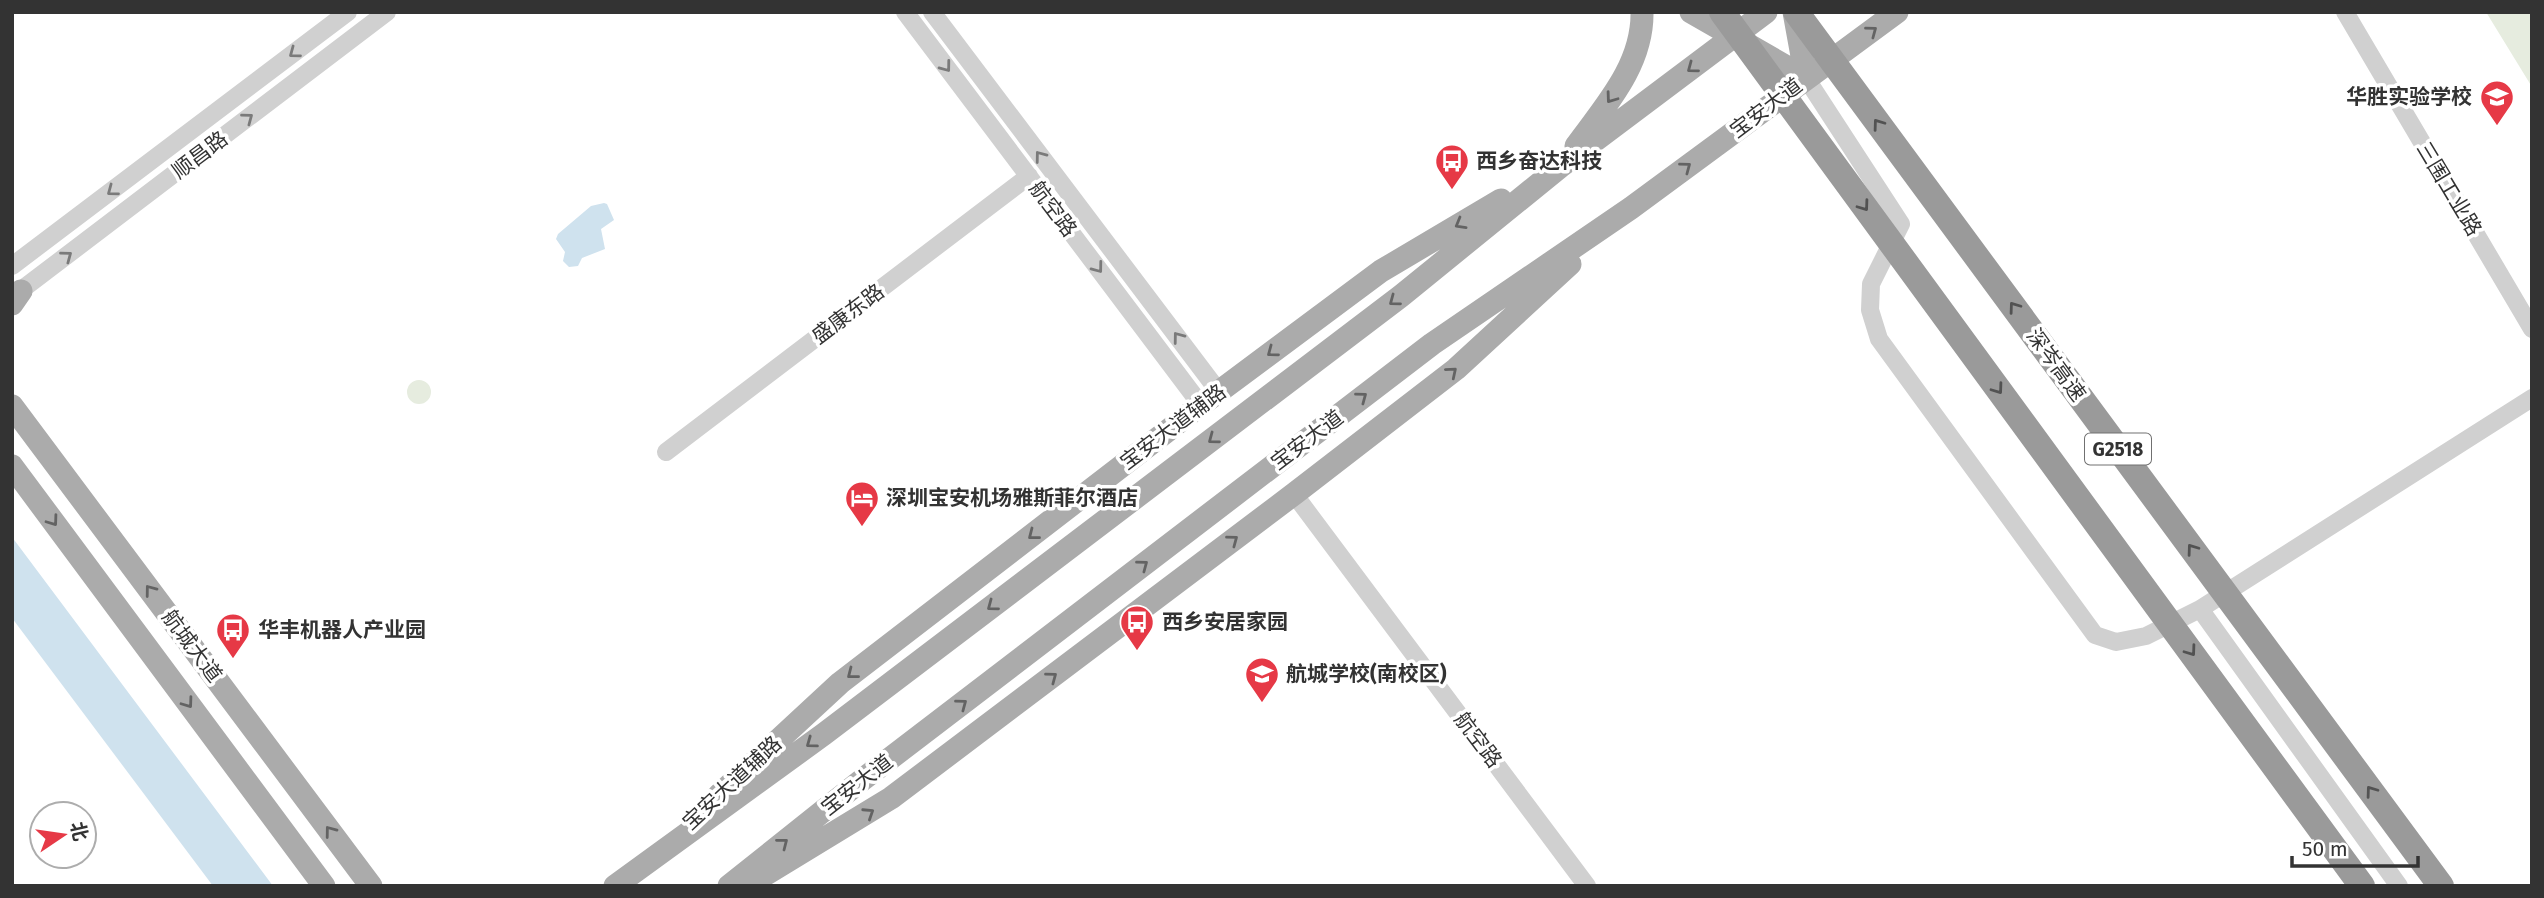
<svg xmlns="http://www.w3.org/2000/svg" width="2544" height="898" viewBox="0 0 2544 898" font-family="'Fira Sans','Noto Sans SC',sans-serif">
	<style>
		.green { fill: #e6ecdf }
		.water { fill: #cfe2ee }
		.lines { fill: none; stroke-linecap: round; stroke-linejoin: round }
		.minor { stroke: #d0d0d0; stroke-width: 18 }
		.major { stroke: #ababab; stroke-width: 23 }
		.highway-bridge { stroke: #9a9a9a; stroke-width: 26 }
		.oneway { stroke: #636363 }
		.oneway2 { stroke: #7a7a7a }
		.oneway3 { stroke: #525252 }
		.labels { text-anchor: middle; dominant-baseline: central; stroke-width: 7; stroke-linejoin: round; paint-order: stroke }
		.shield { fill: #fff; stroke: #707070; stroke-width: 2 }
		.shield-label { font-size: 19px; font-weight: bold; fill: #333 }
		.poi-label { font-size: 21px; font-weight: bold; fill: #333; stroke: #fff; text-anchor: start }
		.street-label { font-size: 21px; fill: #333; stroke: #fff }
	</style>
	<rect width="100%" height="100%" fill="#fff"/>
	<path class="green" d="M 2486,12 L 2532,12 L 2532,87 Z
		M407 392a12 12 0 1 1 24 0a12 12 0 1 1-24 0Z"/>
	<path class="water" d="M 604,203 L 607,204 L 614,220 L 601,229 L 605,249 L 582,258 L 578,266 L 569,267 L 563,261 L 565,252 L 556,239 L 558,234 L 591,206 Z
		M 12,537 L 273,886 L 213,886 L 12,618 Z"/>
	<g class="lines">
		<path class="minor" d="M 905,12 L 1201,405
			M 932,12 L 1219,392
			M 2345,12 L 2532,329
			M 1806,78 L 1901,224 L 1871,284 L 1870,310 L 1879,339 L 2095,635 L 2116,642 L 2146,636 L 2200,609 L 2532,398
			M 12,266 L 348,12
			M 12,297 L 387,12
			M 666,452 L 1029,176
			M 1294,494 L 1587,886
			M 2200,609 L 2399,886"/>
		<path class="major" d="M 1691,12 L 1806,78
			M 1794,12 L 1806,78
			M 1576,146 C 1605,106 1643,65 1642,12
			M 12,304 L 21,291
			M 12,406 L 371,886
			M 12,466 L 324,886
			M 719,795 L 840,683 L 1201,405 L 1381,271 L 1501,200
			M 753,882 L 891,798 L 1294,494 L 1456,369 L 1570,264
			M 615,886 L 824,734 L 1401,296 L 1561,166 L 1766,12
			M 729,886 L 862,780 L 1432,344 L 1631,208 L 1897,12"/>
		<path class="highway-bridge" d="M 1722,12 L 2362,886
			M 1796,12 L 2441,886"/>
	</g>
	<defs><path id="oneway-chevron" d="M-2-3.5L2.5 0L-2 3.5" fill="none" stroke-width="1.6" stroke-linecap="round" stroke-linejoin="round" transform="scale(1.75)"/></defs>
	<g class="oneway">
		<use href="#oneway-chevron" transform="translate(1872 31) rotate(-37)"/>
		<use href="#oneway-chevron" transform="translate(1692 68) rotate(143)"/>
		<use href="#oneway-chevron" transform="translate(1611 98) rotate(126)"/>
		<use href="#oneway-chevron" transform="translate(1686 167) rotate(-37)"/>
		<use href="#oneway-chevron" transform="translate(1460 224) rotate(150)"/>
		<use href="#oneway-chevron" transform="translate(1394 301) rotate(143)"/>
		<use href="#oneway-chevron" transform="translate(1272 352) rotate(143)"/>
		<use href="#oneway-chevron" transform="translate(1452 372) rotate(-40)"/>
		<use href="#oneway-chevron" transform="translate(1362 397) rotate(-37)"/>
		<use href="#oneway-chevron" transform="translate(1213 439) rotate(143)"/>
		<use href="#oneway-chevron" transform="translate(53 521) rotate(54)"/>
		<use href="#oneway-chevron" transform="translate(1033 535) rotate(142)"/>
		<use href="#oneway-chevron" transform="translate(1233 540) rotate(-37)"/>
		<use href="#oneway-chevron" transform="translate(1143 565) rotate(-37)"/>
		<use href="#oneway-chevron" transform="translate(150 590) rotate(-127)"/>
		<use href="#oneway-chevron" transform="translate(992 606) rotate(143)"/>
		<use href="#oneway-chevron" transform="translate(852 674) rotate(142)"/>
		<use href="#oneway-chevron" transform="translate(1052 677) rotate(-37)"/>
		<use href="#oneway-chevron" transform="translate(188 703) rotate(54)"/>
		<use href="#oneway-chevron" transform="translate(962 704) rotate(-37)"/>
		<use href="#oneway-chevron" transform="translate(811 743) rotate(144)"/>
		<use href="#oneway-chevron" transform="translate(869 813) rotate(-33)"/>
		<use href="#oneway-chevron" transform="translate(330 831) rotate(-127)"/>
		<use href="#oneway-chevron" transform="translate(783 843) rotate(-38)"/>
	</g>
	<g class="oneway2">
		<use href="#oneway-chevron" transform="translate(294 53) rotate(143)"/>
		<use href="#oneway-chevron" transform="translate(946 67) rotate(53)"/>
		<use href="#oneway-chevron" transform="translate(248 118) rotate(-37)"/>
		<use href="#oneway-chevron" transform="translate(1040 156) rotate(-127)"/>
		<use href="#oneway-chevron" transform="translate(112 191) rotate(143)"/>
		<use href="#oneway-chevron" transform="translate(67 256) rotate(-37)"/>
		<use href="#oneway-chevron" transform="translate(1098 268) rotate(53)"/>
		<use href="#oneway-chevron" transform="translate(1178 337) rotate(-127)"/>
	</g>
	<g class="oneway3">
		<use href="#oneway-chevron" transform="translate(1878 124) rotate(-126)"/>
		<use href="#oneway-chevron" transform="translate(1864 206) rotate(54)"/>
		<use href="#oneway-chevron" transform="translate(2014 307) rotate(-126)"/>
		<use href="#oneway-chevron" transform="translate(1998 389) rotate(54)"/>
		<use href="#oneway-chevron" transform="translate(2192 549) rotate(-126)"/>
		<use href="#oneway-chevron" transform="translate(2191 651) rotate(54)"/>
		<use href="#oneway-chevron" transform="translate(2371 791) rotate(-126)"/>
	</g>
	<defs>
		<g id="school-pin" transform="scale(1.75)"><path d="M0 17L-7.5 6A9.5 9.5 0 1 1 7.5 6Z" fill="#e63946" stroke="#fff"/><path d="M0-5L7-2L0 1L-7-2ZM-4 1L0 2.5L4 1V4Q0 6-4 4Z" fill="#fff"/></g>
		<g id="bus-pin" transform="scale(1.75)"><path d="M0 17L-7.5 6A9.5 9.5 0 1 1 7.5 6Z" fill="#e63946" stroke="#fff"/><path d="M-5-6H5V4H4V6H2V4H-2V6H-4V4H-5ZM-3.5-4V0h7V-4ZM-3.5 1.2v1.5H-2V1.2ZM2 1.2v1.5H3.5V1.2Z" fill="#fff"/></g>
		<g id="hotel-pin" transform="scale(1.75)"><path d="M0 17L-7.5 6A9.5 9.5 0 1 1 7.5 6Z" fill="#e63946" stroke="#fff"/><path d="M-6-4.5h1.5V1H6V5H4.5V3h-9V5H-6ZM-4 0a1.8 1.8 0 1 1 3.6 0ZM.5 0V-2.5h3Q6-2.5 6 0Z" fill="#fff"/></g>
	</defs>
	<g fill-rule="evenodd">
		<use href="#school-pin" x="2497" y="97"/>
		<use href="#bus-pin" x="1452" y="161"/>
		<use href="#hotel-pin" x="862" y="498"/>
		<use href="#bus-pin" x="1137" y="622"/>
		<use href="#bus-pin" x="233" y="630"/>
		<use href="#school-pin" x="1262" y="674"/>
	</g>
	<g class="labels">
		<rect class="shield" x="2085" y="433.5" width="66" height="31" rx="5"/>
		<g class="shield-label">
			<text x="2118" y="449">G2518</text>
		</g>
		<g class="poi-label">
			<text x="2472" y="97" text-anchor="end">华胜实验学校</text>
			<text x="1476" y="161">西乡奋达科技</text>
			<text x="886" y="498">深圳宝安机场雅斯菲尔酒店</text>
			<text x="1162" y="622">西乡安居家园</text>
			<text x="258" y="630">华丰机器人产业园</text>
			<text x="1286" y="674">航城学校(南校区)</text>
		</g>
		<g class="street-label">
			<text transform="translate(1766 108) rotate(-37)">宝安大道</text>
			<text transform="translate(200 155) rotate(-37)">顺昌路</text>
			<text transform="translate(2449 189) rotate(59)">三围工业路</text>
			<text transform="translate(1053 209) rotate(53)">航空路</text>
			<text transform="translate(848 314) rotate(-37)">盛康东路</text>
			<text transform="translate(2056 365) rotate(54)">深岑高速</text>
			<text transform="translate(1173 427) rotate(-37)">宝安大道辅路</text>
			<text transform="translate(1307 440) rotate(-37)">宝安大道</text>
			<text transform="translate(192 646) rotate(53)">航城大道</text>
			<text transform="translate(1478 740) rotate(53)">航空路</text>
			<text transform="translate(732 783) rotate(-43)">宝安大道辅路</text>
			<text transform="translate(857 785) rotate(-38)">宝安大道</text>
		</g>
	</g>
	<rect width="2544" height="898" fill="none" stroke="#333333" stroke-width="28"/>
	<g transform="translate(63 835) rotate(77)"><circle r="33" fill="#ffffff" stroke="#adadad" stroke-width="2"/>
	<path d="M0-5L12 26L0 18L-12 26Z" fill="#e63946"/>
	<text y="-10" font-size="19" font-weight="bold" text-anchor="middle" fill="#333333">北</text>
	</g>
	<path d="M2292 856v10h126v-10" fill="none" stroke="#333333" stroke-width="3.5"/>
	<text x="2302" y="856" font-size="21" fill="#333333" stroke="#ffffff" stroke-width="5" paint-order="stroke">50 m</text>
</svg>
